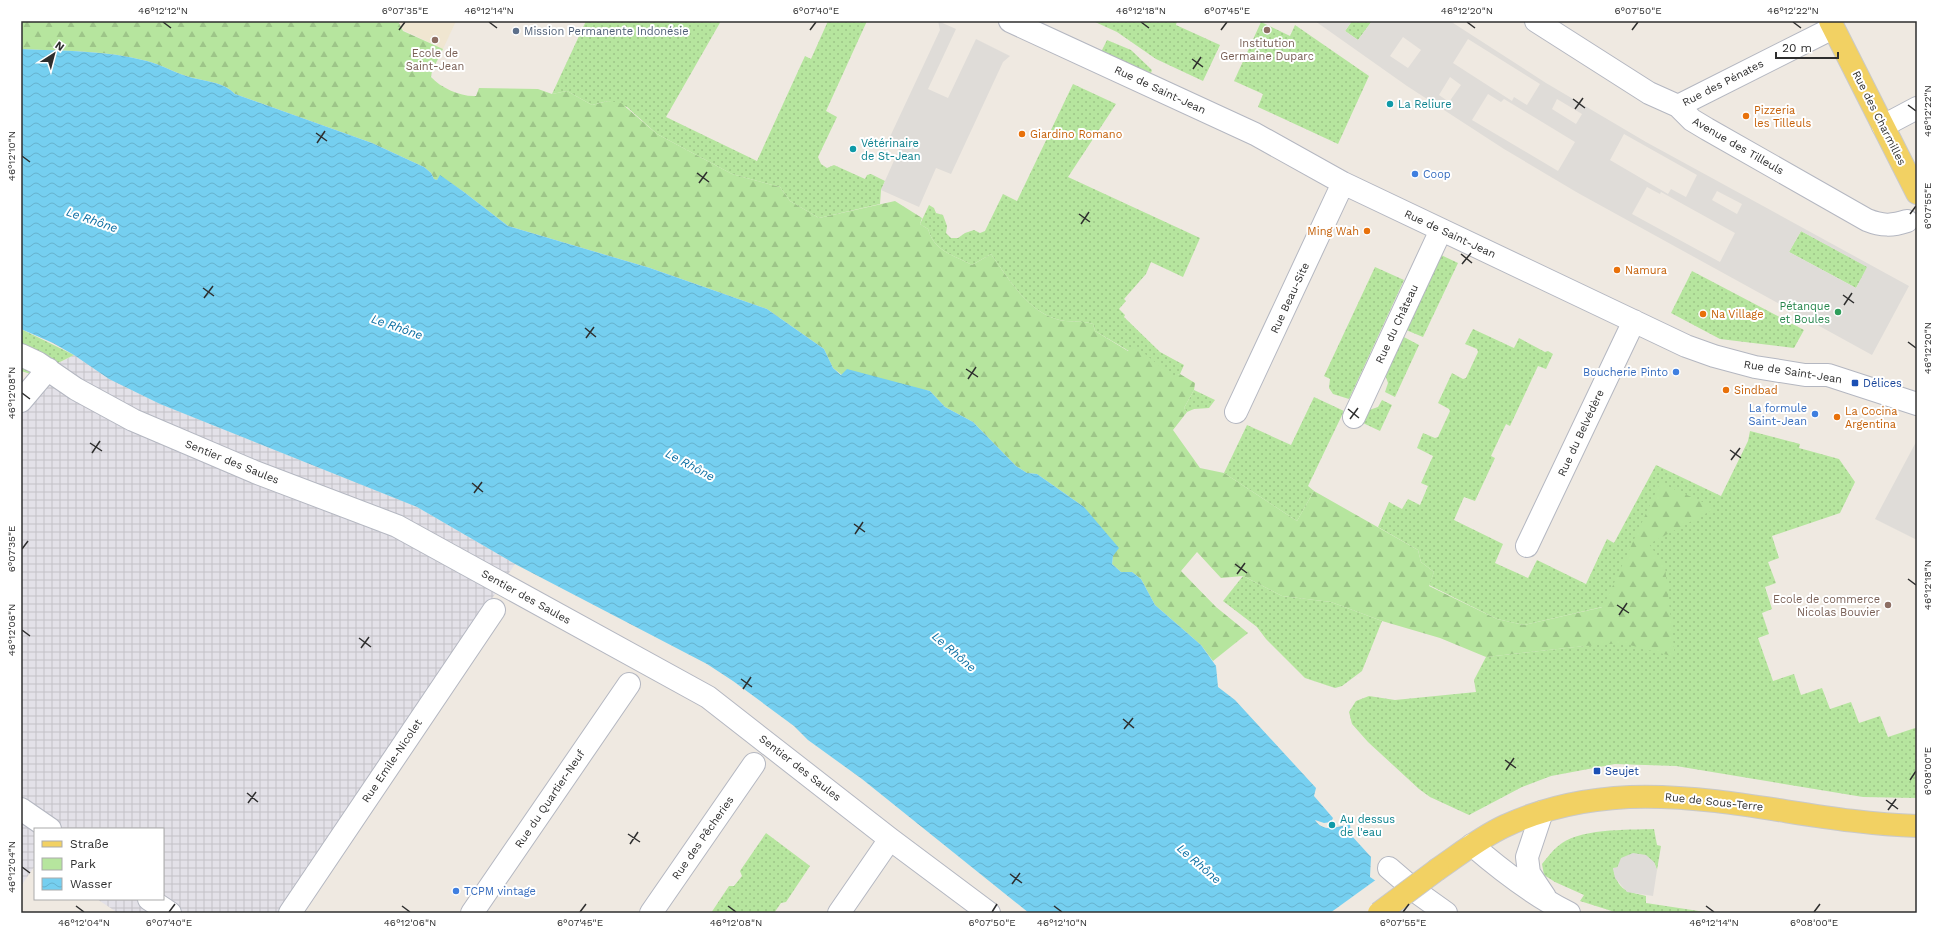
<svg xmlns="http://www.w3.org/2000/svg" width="1938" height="934" viewBox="0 0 1938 934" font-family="'Work Sans',sans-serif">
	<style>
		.industrial { fill: url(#industrial-grid) }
		.education { fill: #f0e6d1 }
		.green { fill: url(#green-dots) }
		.forest { fill: url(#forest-firs) }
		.plaza { fill: #dfdcd8; fill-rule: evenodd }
		.water { fill: url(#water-waves) }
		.pier { fill: #efe9e1 }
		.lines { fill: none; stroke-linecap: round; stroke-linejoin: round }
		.minor-casing { stroke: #b4b7c1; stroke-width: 24 }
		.major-casing { stroke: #c9c9c9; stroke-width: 24 }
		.minor { stroke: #fff; stroke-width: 22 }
		.major { stroke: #f2d163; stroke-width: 22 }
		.major-bridge-casing { stroke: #c9c9c9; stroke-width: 24; stroke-linecap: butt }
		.major-bridge { stroke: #f2d163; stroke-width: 22 }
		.ticks { fill: none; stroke: #2e2e2e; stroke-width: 1.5 }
		.education-dot { fill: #8d6e63; stroke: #fff; stroke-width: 1.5 }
		.service-dot { fill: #5c6f8a; stroke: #fff; stroke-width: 1.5 }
		.culture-dot { fill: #0f9aa8; stroke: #fff; stroke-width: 1.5 }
		.food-dot { fill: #e8710a; stroke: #fff; stroke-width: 1.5 }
		.shop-dot { fill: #3f7fe0; stroke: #fff; stroke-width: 1.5 }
		.leisure-dot { fill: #2e9e5b; stroke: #fff; stroke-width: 1.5 }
		.transit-dot { fill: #1a4fb4; stroke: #fff; stroke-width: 1.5 }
		.labels { text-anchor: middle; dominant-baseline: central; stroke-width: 4; stroke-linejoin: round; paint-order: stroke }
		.service-label { font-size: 11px; fill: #4e5e75; stroke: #fff; text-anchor: start }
		.education-label { font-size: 11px; fill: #785e54; stroke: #fff }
		.street-label { font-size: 11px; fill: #2e2e2e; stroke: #fff }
		.culture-label { font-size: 11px; fill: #0d838f; stroke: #fff; text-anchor: start }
		.food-label { font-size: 11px; fill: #c56008; stroke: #fff; text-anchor: start }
		.shop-label { font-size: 11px; fill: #366cbe; stroke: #fff; text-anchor: start }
		.leisure-label { font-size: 11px; fill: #27864d; stroke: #fff; text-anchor: end }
		.transit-label { font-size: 11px; fill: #164399; stroke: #fff; text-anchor: start }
		.water-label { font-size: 12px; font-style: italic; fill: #0d6fa3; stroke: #fff }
		.neatline { fill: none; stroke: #2e2e2e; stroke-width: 1.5 }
		.ticks-label { font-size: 10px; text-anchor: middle; fill: #2e2e2e }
	</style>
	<defs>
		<pattern id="industrial-grid" width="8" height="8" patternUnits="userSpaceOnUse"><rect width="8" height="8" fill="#e3e1e8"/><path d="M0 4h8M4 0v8" fill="none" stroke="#c3c1c7"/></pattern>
		<pattern id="green-dots" width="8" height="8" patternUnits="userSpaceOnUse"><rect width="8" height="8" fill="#b6e59e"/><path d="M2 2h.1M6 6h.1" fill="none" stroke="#9dc588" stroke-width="1.8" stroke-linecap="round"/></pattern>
		<pattern id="forest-firs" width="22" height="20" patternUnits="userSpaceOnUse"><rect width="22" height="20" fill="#b6e59e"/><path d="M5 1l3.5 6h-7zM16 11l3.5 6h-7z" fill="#9dc588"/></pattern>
		<pattern id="water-waves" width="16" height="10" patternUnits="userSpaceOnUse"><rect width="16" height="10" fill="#75cff0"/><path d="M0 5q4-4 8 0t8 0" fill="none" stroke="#66b2ce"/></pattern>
	</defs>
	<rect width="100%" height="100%" fill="#efe9e1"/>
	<path class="industrial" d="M 74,355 L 109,379 L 160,404 L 417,507 L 515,564 L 283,913 L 118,913 L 97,899 L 163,899 L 163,829 L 35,829 L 35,868 L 34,867 L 21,886 L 21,400 L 48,369 Z"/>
	<path class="education" d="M 398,21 L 456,21 L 443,49 L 403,30 Z"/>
	<path class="green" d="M 586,21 L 721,21 L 666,117 L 757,161 L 805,56 L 811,59 L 828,21 L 867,21 L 826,111 L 837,117 L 818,157 L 821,164 L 827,168 L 834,165 L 865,179 L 867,175 L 871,174 L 885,181 L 881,190 L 880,204 L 819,218 L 790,201 L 780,187 L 732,174 L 657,134 L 627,107 L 608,101 L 592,105 L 567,91 L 552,94 Z
		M 1093,21 L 1177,21 L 1176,25 L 1220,45 L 1203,81 L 1156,59 L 1117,32 Z
		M 1352,21 L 1372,21 L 1358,40 L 1345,31 Z
		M 1261,22 L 1290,36 L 1295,25 L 1369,76 L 1338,144 L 1258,107 L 1263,94 L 1234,81 Z
		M 1107,40 L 1131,50 L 1152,70 L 1150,76 L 1101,52 Z
		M 1073,84 L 1116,104 L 1068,177 L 1200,238 L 1183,277 L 1151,262 L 1146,274 L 1124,299 L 1126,301 L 1119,309 L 1125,315 L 1124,317 L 1160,352 L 1184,365 L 1180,374 L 1172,377 L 1134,346 L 1129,351 L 1095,331 L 1093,324 C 1081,320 1068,323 1056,319 C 1026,309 1008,278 991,254 L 972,265 C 953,255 934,251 928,229 L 920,224 L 929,205 L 934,208 L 936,213 L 943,215 L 947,226 L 946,233 L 951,238 L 958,238 L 965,233 L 974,230 L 980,233 L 985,231 L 1003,194 L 1017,201 Z
		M 1801,231 L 1868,267 L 1856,288 L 1789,252 Z
		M 1441,255 L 1458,263 L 1423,337 L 1406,330 Z
		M 1375,267 L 1404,280 L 1349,399 L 1333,394 L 1329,388 L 1330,379 L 1324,376 Z
		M 1692,271 L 1804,330 L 1794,348 L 1720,339 L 1671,313 Z
		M 21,329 L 74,355 L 34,375 L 21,371 Z
		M 1473,329 L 1514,348 L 1519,338 L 1545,352 L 1548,351 L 1553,354 L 1546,369 L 1538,366 L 1510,426 L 1506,424 L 1491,456 L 1495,458 L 1475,501 L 1464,497 L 1454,520 L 1503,544 L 1495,563 L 1528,578 L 1537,560 L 1586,584 L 1607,539 L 1614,543 L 1656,465 L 1721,496 L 1748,441 L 1750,431 L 1800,444 L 1799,448 L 1839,459 L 1855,482 L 1840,513 L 1772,536 L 1779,558 L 1768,562 L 1776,583 L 1765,587 L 1772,609 L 1762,613 L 1769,634 L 1758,638 L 1773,681 L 1794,674 L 1801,695 L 1822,688 L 1830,709 L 1851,702 L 1859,723 L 1880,716 L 1888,737 L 1915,728 L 1917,729 L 1917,798 L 1863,797 L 1676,766 L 1615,764 L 1551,776 L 1522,787 L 1469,815 L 1430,797 L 1419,789 L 1368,742 L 1352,724 L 1349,712 L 1356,701 L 1369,696 L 1395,700 L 1476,692 L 1474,680 L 1486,657 L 1584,646 L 1602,607 L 1524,625 L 1497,619 L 1429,585 L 1434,572 L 1421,562 L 1418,550 L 1378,527 L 1389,502 L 1402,509 L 1408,499 L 1420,505 L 1428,486 L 1421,483 L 1433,456 L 1417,448 L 1423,433 L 1435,438 L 1438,437 L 1450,411 L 1449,409 L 1438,403 L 1452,373 L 1463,379 L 1466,378 L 1478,352 L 1477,349 L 1465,344 Z
		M 1402,336 L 1419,345 L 1395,397 L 1385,392 L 1388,383 L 1385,374 Z
		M 1194,390 L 1215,400 L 1209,408 L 1194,409 L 1187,412 L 1184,408 Z
		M 1314,397 L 1344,411 L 1308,486 L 1314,491 L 1297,521 L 1224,473 L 1247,425 L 1291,445 Z
		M 1382,400 L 1392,405 L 1380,431 L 1363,423 L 1369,410 L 1378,407 Z
		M 1243,576 L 1282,596 L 1331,602 L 1382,621 L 1362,671 L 1342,686 L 1335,688 L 1305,678 L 1266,639 L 1257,627 L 1223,601 Z
		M 1654,829 L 1657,845 L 1661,846 L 1657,870 L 1654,862 L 1613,868 C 1618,890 1625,891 1646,896 L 1646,903 L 1712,913 L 1618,913 L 1580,901 L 1584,895 L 1555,882 L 1544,875 L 1542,864 C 1547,858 1551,852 1557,847 C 1577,828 1627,830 1654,829 Z
		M 766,833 L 810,866 L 786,902 L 781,903 L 774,913 L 711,913 L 729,886 L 734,886 L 742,876 L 740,871 Z"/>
	<path class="forest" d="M 21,21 L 398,21 L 403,31 L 443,49 L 432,71 L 431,77 C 441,88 461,97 476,96 L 479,88 L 538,89 L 552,94 L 567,91 L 592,105 L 608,101 L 621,103 L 657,134 L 732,174 L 780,187 L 790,201 L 819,218 L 895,201 L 922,218 L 920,224 L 928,229 C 934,251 953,255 972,265 L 991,254 C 1008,278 1026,309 1056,319 C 1068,323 1081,320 1093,324 L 1095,331 L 1128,351 L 1134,345 L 1172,376 L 1180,374 L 1195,383 L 1194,390 L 1184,408 L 1187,412 L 1173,430 L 1200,468 L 1224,473 L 1297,521 L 1314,491 L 1418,550 L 1421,562 L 1434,572 L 1429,586 L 1497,619 L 1524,625 L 1603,607 L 1660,483 L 1716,508 L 1649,544 L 1665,567 L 1675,657 L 1622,643 L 1585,646 L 1486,657 L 1440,638 L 1382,621 L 1331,602 L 1282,596 L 1243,576 L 1221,578 L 1197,552 L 1181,571 L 1216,607 L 1248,633 L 1213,661 L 1201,645 L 1155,605 L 1141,579 L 1132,572 L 1121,572 L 1112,564 L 1113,556 L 1084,507 L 1037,474 L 1027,473 L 1016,466 L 973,422 L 945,407 L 930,391 L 842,375 L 833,368 L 824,349 L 767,309 L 650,268 L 508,226 L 464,192 L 440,176 L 437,180 L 434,179 L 431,173 L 424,167 L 372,143 L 235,94 C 223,82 209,82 193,78 C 177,74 162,65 147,61 C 106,50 63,51 21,49 Z"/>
	<path class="plaza" d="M 938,21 L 956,29 L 928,89 L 948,98 L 976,39 L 1010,56 L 1003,62 L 951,174 L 936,168 L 919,207 L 881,190 L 900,147 L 888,141 L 940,30 Z
		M 1315,21 L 1352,21 L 1345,31 L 1358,40 L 1372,21 L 1450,21 L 1546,83 L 1646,142 L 1909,286 L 1872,355 L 1578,193 L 1504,149 L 1407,86 ZM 1403,37 L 1421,50 L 1408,68 L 1390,56 ZM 1468,39 L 1540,84 L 1527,105 L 1514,97 L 1512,101 L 1453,63 ZM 1450,77 L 1461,85 L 1449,102 L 1439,95 ZM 1488,94 L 1501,102 L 1504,99 L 1575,142 L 1558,171 L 1472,120 ZM 1557,99 L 1582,114 L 1576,124 L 1552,109 ZM 1624,134 L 1697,175 L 1686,197 L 1671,189 L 1668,194 L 1610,160 ZM 1647,187 L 1660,194 L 1661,192 L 1735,233 L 1720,262 L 1632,214 ZM 1717,191 L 1742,204 L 1737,214 L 1712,200 ZM 1801,231 L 1867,267 L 1856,288 L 1789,252 Z
		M 1916,442 L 1917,443 L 1917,540 L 1875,519 Z
		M 1633,853 L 1646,855 L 1654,862 L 1657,870 L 1653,896 L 1627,892 L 1615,878 L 1613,868 L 1617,868 L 1621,858 Z"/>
	<path class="water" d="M 21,49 C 63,51 106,50 147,61 C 162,65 177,74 193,78 C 209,82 223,82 235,94 L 372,143 L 424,167 L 431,173 L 434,179 L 437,180 L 440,175 L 464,192 L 508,226 L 650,268 L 767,309 L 824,349 L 833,368 L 841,375 L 847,369 L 930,391 L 945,407 L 973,422 L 1016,466 L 1027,473 L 1037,474 L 1084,507 L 1119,548 L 1113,556 L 1112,564 L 1121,572 L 1132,572 L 1141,579 L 1155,605 L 1201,645 L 1216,666 L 1218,687 L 1235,700 L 1316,788 L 1314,796 L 1333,818 L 1331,822 L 1324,823 L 1315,820 C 1323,833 1338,827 1350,824 L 1351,835 L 1371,857 L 1370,877 L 1423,913 L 1029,913 L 862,779 L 808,740 L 794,726 L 733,681 L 707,664 L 515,564 L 417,507 L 160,404 L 109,379 L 74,355 L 53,343 L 21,329 Z"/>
	<path class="pier" d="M 1377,879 L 1424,911 L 1425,913 L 1330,913 Z"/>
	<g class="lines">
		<g class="minor-casing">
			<path id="minor" d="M 1010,21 L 1255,134 L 1343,183 L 1686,346 L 1714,356 L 1755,367 L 1805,375 L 1828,375 L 1917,404
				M 1536,21 L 1649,93 L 1678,106 L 1692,120 L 1707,129 L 1867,220 C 1882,226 1892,226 1907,221
				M 1678,106 L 1833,28
				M 1883,126 L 1917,108
				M 21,355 L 38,363 L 76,389 L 133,420 L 255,472 L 397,526 L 708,697 L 890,839 L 989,913
				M 21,401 L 48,369
				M 1236,412 L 1343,183
				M 1354,417 L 1441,230
				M 1527,546 L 1634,321
				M 21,809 L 50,829
				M 1542,812 L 1527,857 L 1529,873 L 1545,897
				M 1472,845 C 1502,871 1533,895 1569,913
				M 1389,868 L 1418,893 L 1446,913
				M 149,899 L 170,913
				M 290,913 L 494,610
				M 472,913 L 629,684
				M 651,913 L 754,764
				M 839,913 L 890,839"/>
		</g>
		<g class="major-casing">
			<path id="major" d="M 1830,21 L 1917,193
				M 1438,869 C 1460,854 1481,837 1505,826 C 1642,762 1777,822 1917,826"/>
		</g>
		<use href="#minor" class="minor"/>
		<use href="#major" class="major"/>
		<g class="major-bridge-casing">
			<path id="major-bridge" d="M 1379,913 L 1438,869"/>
		</g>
		<use href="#major-bridge" class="major-bridge"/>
	</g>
	<path class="ticks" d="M 163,22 L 171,28M 489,22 L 497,28M 1141,22 L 1149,28M 1467,22 L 1475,28M 1793,22 L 1801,28M 399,30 L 405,22M 810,30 L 816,22M 1221,30 L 1227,22M 1632,30 L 1638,22M 1192,59 L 1203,67M 1193,69 L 1201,57M 1573,99 L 1585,108M 1908,105 L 1916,111M 1575,109 L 1583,98M 316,133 L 327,141M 317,143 L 325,131M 22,156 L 30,162M 697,173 L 709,182M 699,183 L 707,172M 1079,214 L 1090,222M 1910,214 L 1916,206M 1081,224 L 1089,212M 1461,254 L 1472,263M 1462,264 L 1471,253M 203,288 L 214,296M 1843,295 L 1854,303M 204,298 L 213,286M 1844,305 L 1852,293M 585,328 L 596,337M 586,338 L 594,327M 1908,342 L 1916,348M 966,369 L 978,377M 968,379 L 976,367M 22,393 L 30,399M 1348,409 L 1359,418M 1350,419 L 1358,408M 90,443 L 102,451M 1730,450 L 1741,458M 92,453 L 100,441M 1731,460 L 1740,448M 472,483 L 483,492M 474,493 L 482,482M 854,524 L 865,532M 855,534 L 863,522M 22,549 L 28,541M 1235,564 L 1247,573M 1237,574 L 1245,563M 1908,579 L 1916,585M 1617,605 L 1629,613M 1619,615 L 1627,603M 22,630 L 30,636M 359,638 L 371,647M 361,648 L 369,637M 741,679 L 752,687M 743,689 L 751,677M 1123,719 L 1134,728M 1124,729 L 1133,718M 1505,760 L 1516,768M 1506,770 L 1514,758M 1910,780 L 1916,771M 247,793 L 258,802M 1886,800 L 1898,809M 248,803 L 256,792M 1888,810 L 1896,799M 628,834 L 640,842M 630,844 L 638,832M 22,867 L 30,873M 1010,874 L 1022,883M 1012,884 L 1020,873M 76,906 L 84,912M 402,906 L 410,912M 728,906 L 736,912M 1054,906 L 1062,912M 1706,906 L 1714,912M 169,912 L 175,904M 580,912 L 586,904M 992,912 L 997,904M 1403,912 L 1409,904M 1814,912 L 1820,904"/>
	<g class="education-dot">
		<circle cx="1267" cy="30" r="4"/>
		<circle cx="435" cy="40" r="4"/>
		<circle cx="1888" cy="605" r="4"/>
	</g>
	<circle class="service-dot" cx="516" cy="31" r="4"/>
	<g class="culture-dot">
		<circle cx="1390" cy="104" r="4"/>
		<circle cx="853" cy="149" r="4"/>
		<circle cx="1332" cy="825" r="4"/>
	</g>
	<g class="food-dot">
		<circle cx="1746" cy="116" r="4"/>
		<circle cx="1022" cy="134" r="4"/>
		<circle cx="1367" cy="231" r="4"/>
		<circle cx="1617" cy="270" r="4"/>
		<circle cx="1703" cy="314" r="4"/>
		<circle cx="1726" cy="390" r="4"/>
		<circle cx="1837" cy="417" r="4"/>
	</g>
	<g class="shop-dot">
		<circle cx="1415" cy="174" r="4"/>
		<circle cx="1676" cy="372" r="4"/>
		<circle cx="1815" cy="414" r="4"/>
		<circle cx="456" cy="891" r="4"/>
	</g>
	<circle class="leisure-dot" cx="1838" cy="312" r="4"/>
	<g class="transit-dot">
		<rect x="1851" y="379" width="8" height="8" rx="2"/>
		<rect x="1593" y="767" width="8" height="8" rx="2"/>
	</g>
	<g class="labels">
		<g class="service-label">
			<text x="524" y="31">Mission Permanente Indonésie</text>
		</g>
		<g class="education-label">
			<text x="1267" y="43">Institution<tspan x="1267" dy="13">Germaine Duparc</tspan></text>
			<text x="435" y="53">Ecole de<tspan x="435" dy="13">Saint-Jean</tspan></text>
			<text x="1880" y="599" text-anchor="end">Ecole de commerce<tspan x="1880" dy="13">Nicolas Bouvier</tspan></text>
		</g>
		<g class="street-label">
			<text transform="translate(1723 83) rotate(-27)">Rue des Pénates</text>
			<text transform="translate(1160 90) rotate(25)">Rue de Saint-Jean</text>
			<text transform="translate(1879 118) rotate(63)">Rue des Charmilles</text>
			<text transform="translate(1738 146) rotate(30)">Avenue des Tilleuls</text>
			<text transform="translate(1450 234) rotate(25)">Rue de Saint-Jean</text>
			<text transform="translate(1290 298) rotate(-65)">Rue Beau-Site</text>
			<text transform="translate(1397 324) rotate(-65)">Rue du Château</text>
			<text transform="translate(1793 372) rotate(9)">Rue de Saint-Jean</text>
			<text transform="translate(1581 433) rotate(-65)">Rue du Belvédère</text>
			<text transform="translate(232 462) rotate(22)">Sentier des Saules</text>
			<text transform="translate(526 597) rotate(29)">Sentier des Saules</text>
			<text transform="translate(392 761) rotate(-56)">Rue Emile-Nicolet</text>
			<text transform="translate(800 768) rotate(38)">Sentier des Saules</text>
			<text transform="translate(550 799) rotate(-56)">Rue du Quartier-Neuf</text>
			<text transform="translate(1714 802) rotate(6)">Rue de Sous-Terre</text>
			<text transform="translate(703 838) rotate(-55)">Rue des Pêcheries</text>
		</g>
		<g class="culture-label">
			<text x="1398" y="104">La Reliure</text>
			<text x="861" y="143">Vétérinaire<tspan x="861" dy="13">de St-Jean</tspan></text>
			<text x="1340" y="819">Au dessus<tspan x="1340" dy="13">de l'eau</tspan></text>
		</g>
		<g class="food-label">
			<text x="1754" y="110">Pizzeria<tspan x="1754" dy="13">les Tilleuls</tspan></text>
			<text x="1030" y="134">Giardino Romano</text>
			<text x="1359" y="231" text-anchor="end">Ming Wah</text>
			<text x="1625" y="270">Namura</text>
			<text x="1711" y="314">Na Village</text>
			<text x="1734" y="390">Sindbad</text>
			<text x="1845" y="411">La Cocina<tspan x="1845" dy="13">Argentina</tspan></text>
		</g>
		<g class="shop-label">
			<text x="1423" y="174">Coop</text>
			<text x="1668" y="372" text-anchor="end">Boucherie Pinto</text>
			<text x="1807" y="408" text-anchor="end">La formule<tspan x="1807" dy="13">Saint-Jean</tspan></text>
			<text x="464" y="891">TCPM vintage</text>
		</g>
		<g class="leisure-label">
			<text x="1830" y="306">Pétanque<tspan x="1830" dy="13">et Boules</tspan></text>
		</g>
		<g class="transit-label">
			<text x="1863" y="383">Délices</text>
			<text x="1605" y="771">Seujet</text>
		</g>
		<g class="water-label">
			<text transform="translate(92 220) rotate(19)">Le Rhône</text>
			<text transform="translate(397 327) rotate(19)">Le Rhône</text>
			<text transform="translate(690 465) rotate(28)">Le Rhône</text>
			<text transform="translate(954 652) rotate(41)">Le Rhône</text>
			<text transform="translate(1199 864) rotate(41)">Le Rhône</text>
		</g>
	</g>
	<rect width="1938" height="934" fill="none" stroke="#ffffff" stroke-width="44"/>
	<rect x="34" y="828" width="130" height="72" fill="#ffffff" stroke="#ababab"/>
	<rect x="42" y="841" width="20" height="6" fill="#f2d163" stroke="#ababab"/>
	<text x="70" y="848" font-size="12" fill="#2e2e2e">Straße</text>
	<rect x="42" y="858" width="20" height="12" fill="#b6e59e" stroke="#ababab"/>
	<text x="70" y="868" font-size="12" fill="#2e2e2e">Park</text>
	<rect x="42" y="878" width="20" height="12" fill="url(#water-waves)" stroke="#ababab"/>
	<text x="70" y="888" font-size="12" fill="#2e2e2e">Wasser</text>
	<g transform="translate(54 54) rotate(36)" stroke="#ffffff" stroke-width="3" paint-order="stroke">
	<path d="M0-3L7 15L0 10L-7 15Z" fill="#2e2e2e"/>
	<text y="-6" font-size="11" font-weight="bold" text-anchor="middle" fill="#2e2e2e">N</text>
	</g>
	<path d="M1776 52v6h62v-6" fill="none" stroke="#2e2e2e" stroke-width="2"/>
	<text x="1782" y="52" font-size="12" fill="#2e2e2e" stroke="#ffffff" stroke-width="3" paint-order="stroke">20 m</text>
	<rect x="22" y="22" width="1894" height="890" class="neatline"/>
	<g class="ticks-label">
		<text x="163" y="14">46°12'12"N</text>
		<text x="405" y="14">6°07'35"E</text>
		<text x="489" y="14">46°12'14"N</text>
		<text x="816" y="14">6°07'40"E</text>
		<text x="1141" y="14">46°12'18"N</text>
		<text x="1227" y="14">6°07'45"E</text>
		<text x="1467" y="14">46°12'20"N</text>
		<text x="1638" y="14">6°07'50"E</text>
		<text x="1793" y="14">46°12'22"N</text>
		<text transform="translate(1927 111) rotate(-90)" y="4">46°12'22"N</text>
		<text transform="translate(11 156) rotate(-90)" y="4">46°12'10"N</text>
		<text transform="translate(1927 206) rotate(-90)" y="4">6°07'55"E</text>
		<text transform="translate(1927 348) rotate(-90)" y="4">46°12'20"N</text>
		<text transform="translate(11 393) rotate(-90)" y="4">46°12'08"N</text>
		<text transform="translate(11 549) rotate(-90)" y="4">6°07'35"E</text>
		<text transform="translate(1927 585) rotate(-90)" y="4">46°12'18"N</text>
		<text transform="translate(11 630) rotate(-90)" y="4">46°12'06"N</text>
		<text transform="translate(1927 771) rotate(-90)" y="4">6°08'00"E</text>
		<text transform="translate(11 867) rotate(-90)" y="4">46°12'04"N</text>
		<text x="84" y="926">46°12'04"N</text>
		<text x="169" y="926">6°07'40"E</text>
		<text x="410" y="926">46°12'06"N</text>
		<text x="580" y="926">6°07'45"E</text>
		<text x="736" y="926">46°12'08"N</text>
		<text x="992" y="926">6°07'50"E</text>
		<text x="1062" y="926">46°12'10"N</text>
		<text x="1403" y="926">6°07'55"E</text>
		<text x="1714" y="926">46°12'14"N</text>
		<text x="1814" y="926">6°08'00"E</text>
	</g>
</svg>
